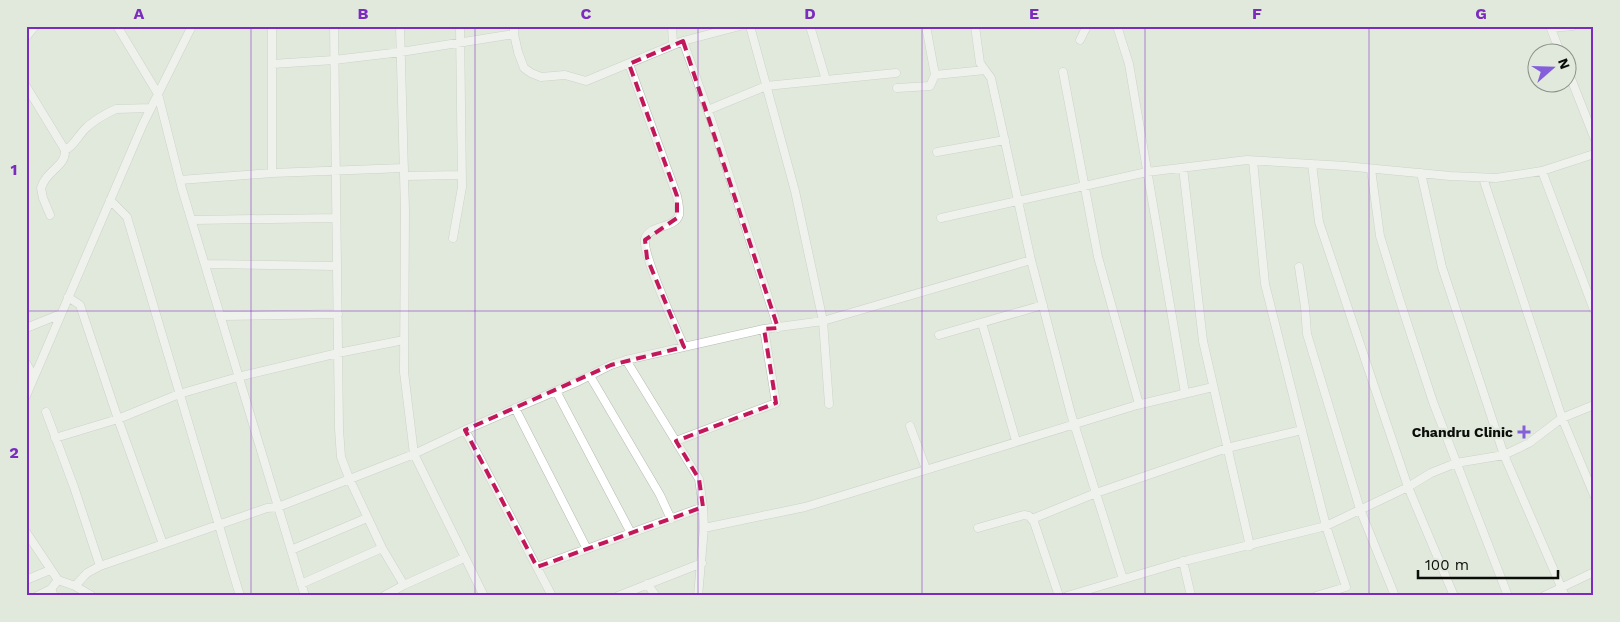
<svg xmlns="http://www.w3.org/2000/svg" width="1620" height="622" viewBox="0 0 1620 622" font-family="'Work Sans',sans-serif">
	<style>
		.lines { fill: none; stroke-linecap: round; stroke-linejoin: round }
		.street-casing { stroke: #b4bbaf; stroke-width: 9 }
		.street { stroke: #fff; stroke-width: 8 }
		.marked { fill: none; stroke: #c2185b; stroke-width: 4; stroke-dasharray: 10 6; stroke-linejoin: round }
		.grid { fill: none; stroke: #7b2cbf; stroke-width: 1; stroke-opacity: 0.55 }
		.poi-dot { fill: #855fda; stroke: #e1e8dc; stroke-width: 2 }
		.labels { text-anchor: middle; dominant-baseline: central; stroke-width: 4.5; stroke-linejoin: round; paint-order: stroke }
		.poi-label { font-size: 14px; font-weight: bold; fill: #0b0d09; stroke: #e1e8dc; text-anchor: end }
		.neatline { fill: none; stroke: #7b2cbf; stroke-width: 2 }
		.grid-label { font-size: 16px; text-anchor: middle; font-weight: bold; fill: #7b2cbf }
	</style>
	<rect width="100%" height="100%" fill="#e1e8dc"/>
	<g class="lines">
		<g class="street-casing">
			<path id="street" d="M 117,26 L 158,94 L 182,189 L 305,596
				M 334,26 L 339,429 L 341,457 L 349,478 L 382,548 L 404,585
				M 400,26 L 405,211 L 404,372 L 414,454 L 484,596
				M 514,26 L 514,34 L 518,52 L 524,68 L 531,73 L 541,77 L 565,75 L 586,81 L 683,41 L 740,26
				M 672,26 L 673,45
				M 750,26 L 795,191 L 823,321 L 829,404
				M 810,26 L 826,80
				M 975,26 L 980,63 L 991,78 L 1031,260 L 1071,414 L 1123,579
				M 1117,26 L 1129,64 L 1185,393
				M 1550,26 L 1560,52
				M 1551,28 L 1573,26
				M 26,37 L 35,26
				M 1080,40 L 1087,26
				M 683,41 L 712,122 L 778,328
				M 272,64 L 334,60 L 401,52 L 514,34
				M 629,64 L 677,196 C 678,201 680,209 679,215 C 675,229 649,224 645,239 C 642,254 676,328 684,347
				M 1568,71 L 1594,137
				M 1063,72 L 1098,257 L 1139,404
				M 935,75 L 985,70
				M 26,86 L 65,150
				M 897,88 L 930,86 L 935,75 L 926,26
				M 708,110 L 766,86 L 896,73
				M 937,152 L 1005,140
				M 1253,161 L 1265,284 L 1326,526 L 1346,587 L 1316,596
				M 1312,164 L 1319,222 L 1408,487 L 1454,596
				M 1183,168 L 1203,341 L 1250,546
				M 1371,169 L 1380,236 L 1400,301 L 1433,402 L 1508,596
				M 1542,171 L 1594,310
				M 272,173 L 272,26
				M 1421,173 L 1442,267 L 1504,455 L 1565,596
				M 404,176 L 462,175
				M 1483,178 L 1562,418 L 1594,495
				M 180,180 L 272,173 L 404,168
				M 110,200 L 127,217 L 240,596
				M 50,215 L 43,198 L 41,188 C 47,169 66,167 65,150 C 73,147 78,136 85,129 C 93,121 105,114 116,109 L 151,108
				M 941,218 L 1147,172 L 1247,160 L 1345,166 L 1450,176 L 1496,178 L 1542,171 L 1594,154
				M 192,220 L 336,218
				M 453,238 L 462,187 L 460,26
				M 205,264 L 337,266
				M 1299,267 L 1305,307 L 1307,334 L 1360,509 L 1395,596
				M 68,297 L 80,305 L 118,419 L 163,544
				M 220,316 L 338,314
				M 982,323 L 1016,441
				M 26,328 L 61,314
				M 939,335 L 1043,305
				M 626,360 L 699,479 L 703,507 L 704,528 L 698,596
				M 26,363 L 34,377 L 26,378
				M 590,376 L 660,495 L 671,519
				M 556,391 L 631,533
				M 26,396 L 143,124 L 192,26
				M 515,408 L 587,549
				M 46,412 L 74,487 L 100,566
				M 910,426 L 926,469
				M 465,430 L 552,596
				M 55,438 L 118,419 L 179,394 L 238,377 L 338,353 L 404,340
				M 676,441 L 776,403 L 764,329
				M 1032,519 L 1096,493 L 1227,448 L 1302,430
				M 704,528 L 805,507 L 1137,405 L 1213,387
				M 978,528 L 1024,515 L 1029,516 L 1034,522 L 1059,596
				M 26,532 L 58,580 L 75,586 L 92,596
				M 291,550 L 367,518
				M 1183,561 L 1191,596
				M 537,567 L 703,507
				M 26,580 L 50,570
				M 301,584 L 382,548
				M 647,584 L 656,596
				M 75,586 L 87,573 L 100,566 L 267,508 L 278,507 L 414,454 L 465,430 L 579,381 L 611,365 L 626,360 L 764,329 L 823,321 L 1031,260
				M 37,596 L 51,589
				M 54,596 L 51,589 L 58,580
				M 384,596 L 404,585 L 464,558
				M 618,596 L 702,563
				M 1067,596 L 1188,560 L 1326,526 L 1408,487 L 1431,473 L 1456,463 L 1504,455 L 1529,443 L 1562,418 L 1594,405
				M 1544,596 L 1594,572"/>
		</g>
		<use href="#street" class="street"/>
	</g>
	<path d="M0 0H1620V622H0ZM 683,41 L 778,328 L 764,329 L 776,403 L 676,441 L 699,479 L 703,507 L 537,567 L 465,430 L 611,365 L 684,347 L 647,258 L 645,240 L 677,218 L 677,196 L 629,64 Z" fill="#e1e8dc" fill-opacity=".55" fill-rule="evenodd"/>
	<path class="marked" d="M 683,41 L 778,328 L 764,329 L 776,403 L 676,441 L 699,479 L 703,507 L 537,567 L 465,430 L 611,365 L 684,347 L 647,258 L 645,240 L 677,218 L 677,196 L 629,64 Z"/>
	<path class="grid" d="M 251,26 L 251,596M 475,26 L 475,596M 698,26 L 698,596M 922,26 L 922,596M 1145,26 L 1145,596M 1369,26 L 1369,596M 26,311 L 1594,311"/>
	<path class="poi-dot" d="M1521.5 424.5h5v5h5v5h-5v5h-5v-5h-5v-5h5z"/>
	<g class="labels">
		<g class="poi-label">
			<text x="1513" y="432">Chandru Clinic</text>
		</g>
	</g>
	<rect width="1620" height="622" fill="none" stroke="#e1e8dc" stroke-width="55"/>
	<g transform="translate(1552 68) rotate(70)"><circle r="24" fill="#e1e8dc" stroke="#8b9088"/>
	<path d="M0-4L9 19L0 12L-9 19Z" fill="#855fda"/>
	<text y="-8" font-size="14" font-weight="bold" text-anchor="middle" fill="#0b0d09">N</text>
	</g>
	<path d="M1418 570v8h140v-8" fill="none" stroke="#0b0d09" stroke-width="2.5"/>
	<text x="1425" y="570" font-size="15" fill="#0b0d09" stroke="#e1e8dc" stroke-width="4" paint-order="stroke">100 m</text>
	<rect x="28" y="28" width="1564" height="566" class="neatline"/>
	<g class="grid-label">
		<text x="139" y="19">A</text>
		<text x="363" y="19">B</text>
		<text x="586" y="19">C</text>
		<text x="810" y="19">D</text>
		<text x="1034" y="19">E</text>
		<text x="1257" y="19">F</text>
		<text x="1481" y="19">G</text>
		<text x="14" y="175">1</text>
		<text x="14" y="458">2</text>
	</g>
</svg>
